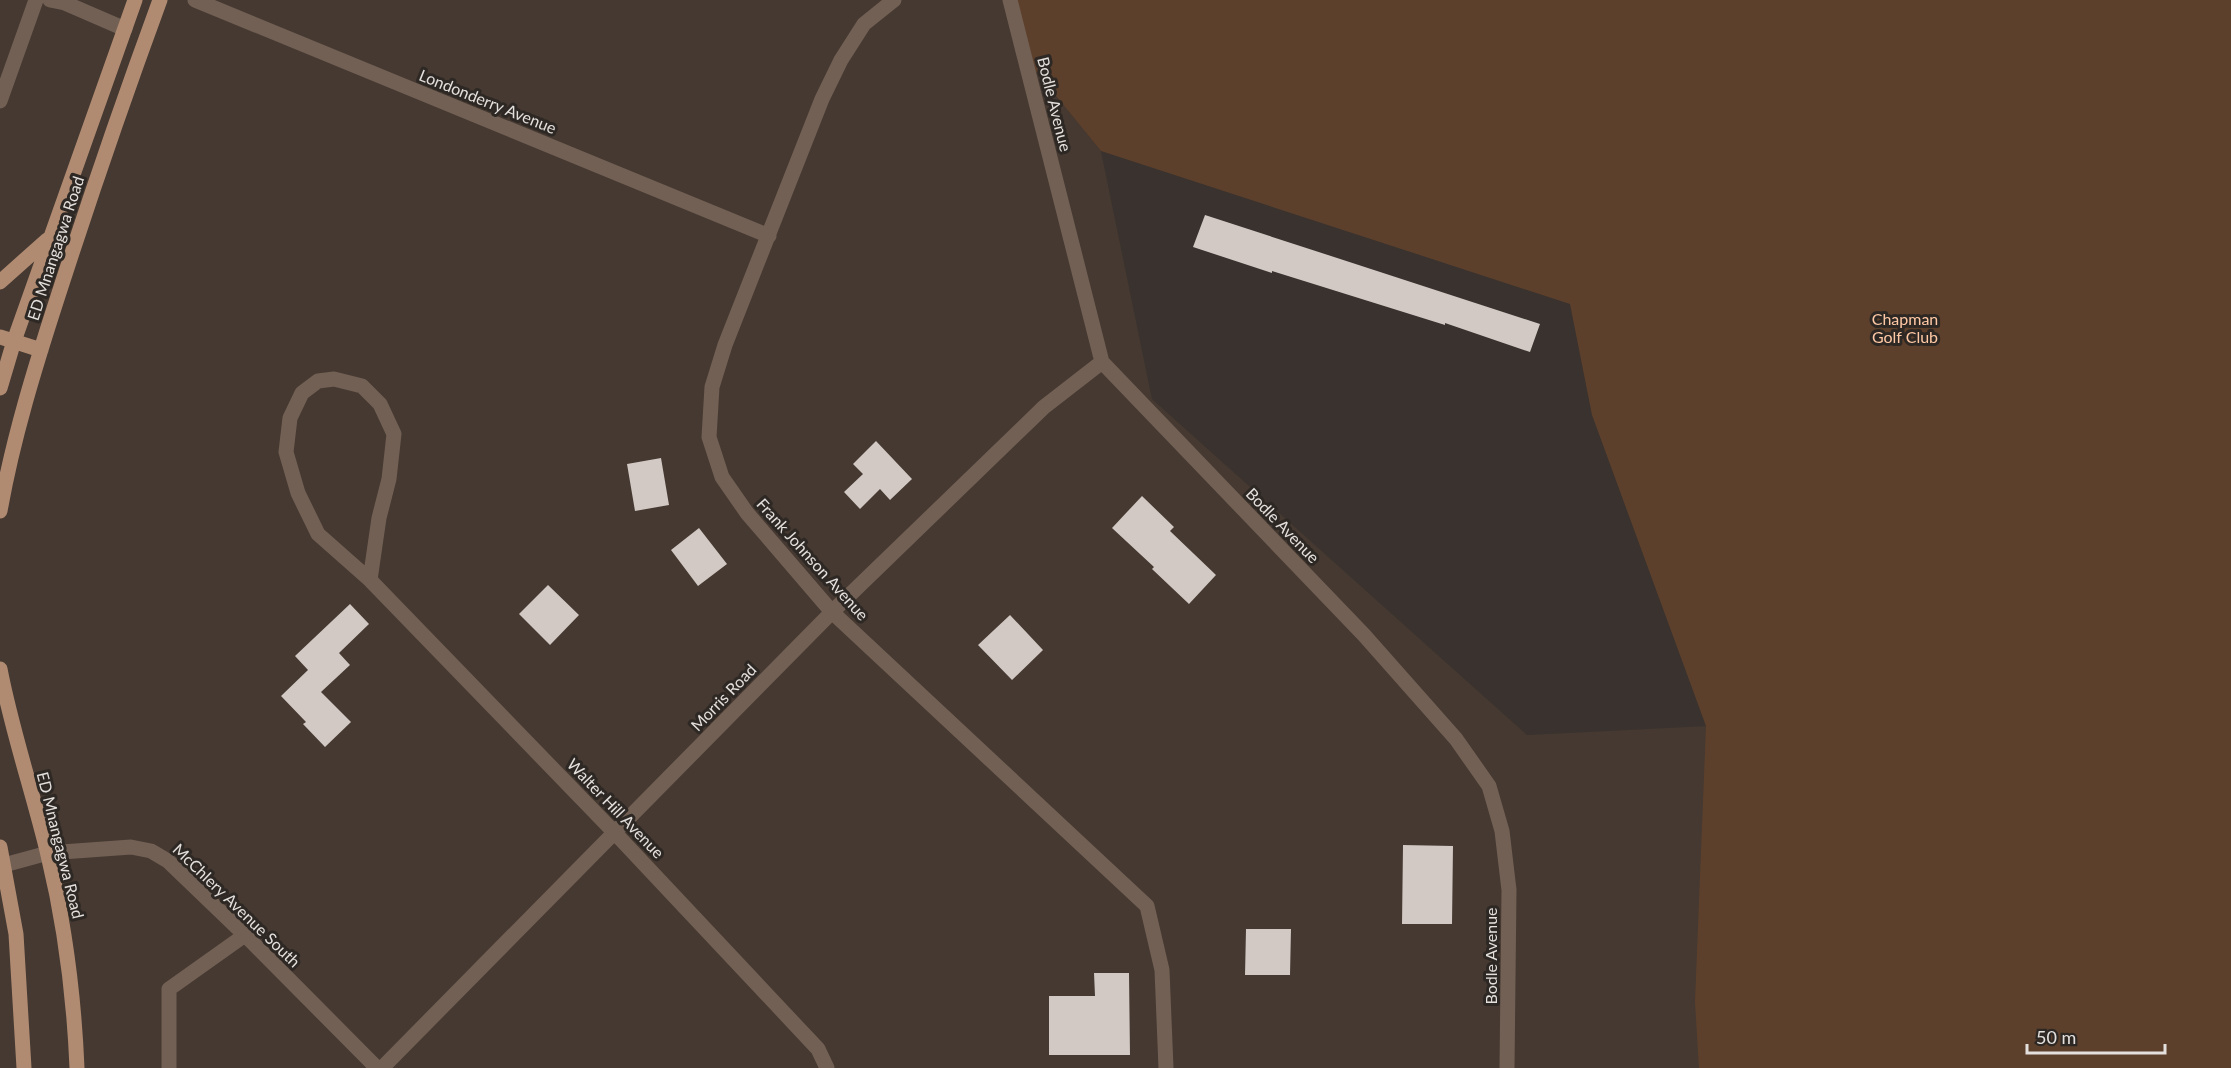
<svg xmlns="http://www.w3.org/2000/svg" width="2231" height="1068" viewBox="0 0 2231 1068" font-family="Lato,sans-serif">
	<style>
		.built { fill: #453931 }
		.green { fill: #5d402c }
		.building { fill: #d2c9c4 }
		.lines { fill: none; stroke-linecap: round; stroke-linejoin: round }
		.minor { stroke: #726054; stroke-width: 15 }
		.major { stroke: #b08b72; stroke-width: 15 }
		.labels { text-anchor: middle; dominant-baseline: central; stroke-width: 6; stroke-linejoin: round; paint-order: stroke }
		.street-label { font-size: 16px; fill: #e4e0dd; stroke: #2e2824 }
		.park-label { font-size: 16px; fill: #ffc9a5; stroke: #2e2824 }
	</style>
	<rect width="100%" height="100%" fill="#39322e"/>
	<path class="built" d="M 0,0 L 1014,0 L 1034,69 L 1101,151 L 1152,399 L 1527,735 L 1706,726 L 1708,1068 L 0,1068 Z"/>
	<path class="green" d="M 1014,0 L 2231,0 L 2231,1068 L 1699,1068 L 1695,1002 L 1706,726 L 1592,415 L 1570,304 L 1101,151 L 1034,69 Z"/>
	<path class="building" d="M 1205,215 L 1540,324 L 1530,352 L 1445,323 L 1445,325 L 1272,271 L 1272,273 L 1193,247 Z
		M 876,441 L 912,479 L 890,500 L 880,489 L 860,509 L 844,492 L 863,474 L 853,464 Z
		M 661,458 L 669,505 L 635,511 L 627,464 Z
		M 1142,496 L 1174,527 L 1170,531 L 1216,575 L 1189,604 L 1152,569 L 1154,567 L 1112,528 Z
		M 699,528 L 727,564 L 698,586 L 671,550 Z
		M 548,585 L 579,615 L 550,645 L 519,614 Z
		M 350,604 L 369,624 L 339,653 L 350,665 L 321,692 L 351,722 L 325,747 L 303,724 L 306,722 L 281,696 L 308,670 L 295,656 Z
		M 1010,615 L 1043,650 L 1012,680 L 978,645 Z
		M 1403,845 L 1453,846 L 1452,924 L 1402,924 Z
		M 1246,929 L 1291,929 L 1290,975 L 1245,975 Z
		M 1094,973 L 1129,973 L 1130,1055 L 1049,1055 L 1049,996 L 1095,996 Z"/>
	<g class="lines">
		<path class="minor" d="M 50,0 L 65,3 L 125,29
			M 195,0 L 769,236
			M 894,0 L 864,24 L 841,60 L 822,99 L 725,345 L 712,387 L 709,437 L 722,477 L 747,513 L 832,612 L 1147,906 L 1162,970 L 1166,1068
			M 1010,0 L 1102,362 L 1364,635 L 1456,739 L 1489,786 L 1502,831 L 1509,890 L 1507,1068
			M 0,101 L 36,0
			M 370,580 L 379,518 L 389,479 L 394,434 L 380,404 L 362,386 L 334,379 L 318,381 L 302,393 L 290,418 L 286,452 L 298,493 L 318,534 L 370,580 L 615,833 L 818,1049 L 827,1068
			M 4,865 L 48,853 L 131,847 L 151,851 L 168,861 L 245,935 L 377,1068
			M 169,1068 L 169,989 L 245,935
			M 382,1068 L 832,612 L 1044,407 L 1102,362"/>
		<path class="major" d="M 0,282 L 47,240
			M 0,337 L 41,350
			M 0,388 L 14,341 L 135,0
			M 0,511 C 13,438 35,367 58,296 C 90,197 124,98 160,0
			M 0,669 C 12,732 33,792 48,855 C 65,925 74,996 77,1068
			M 0,847 L 16,934 L 24,1068"/>
	</g>
	<g class="labels">
		<g class="street-label">
			<text transform="translate(488 101) rotate(22)">Londonderry Avenue</text>
			<text transform="translate(1055 104) rotate(76)">Bodle Avenue</text>
			<text transform="translate(55 248) rotate(-72)">ED Mnangagwa Road</text>
			<text transform="translate(1283 525) rotate(46)">Bodle Avenue</text>
			<text transform="translate(813 559) rotate(48)">Frank Johnson Avenue</text>
			<text transform="translate(723 697) rotate(-46)">Morris Road</text>
			<text transform="translate(616 808) rotate(46)">Walter Hill Avenue</text>
			<text transform="translate(61 845) rotate(76)">ED Mnangagwa Road</text>
			<text transform="translate(237 905) rotate(44)">McChlery Avenue South</text>
			<text transform="translate(1490 956) rotate(-90)">Bodle Avenue</text>
		</g>
		<g class="park-label">
			<text x="1905" y="318">Chapman<tspan x="1905" dy="18">Golf Club</tspan></text>
		</g>
	</g>
	<path d="M2027 1044v9h138v-9" fill="none" stroke="#e4e0dd" stroke-width="3"/>
	<text x="2036" y="1044" font-size="18" fill="#e4e0dd" stroke="#2e2824" stroke-width="4.5" paint-order="stroke">50 m</text>
</svg>
